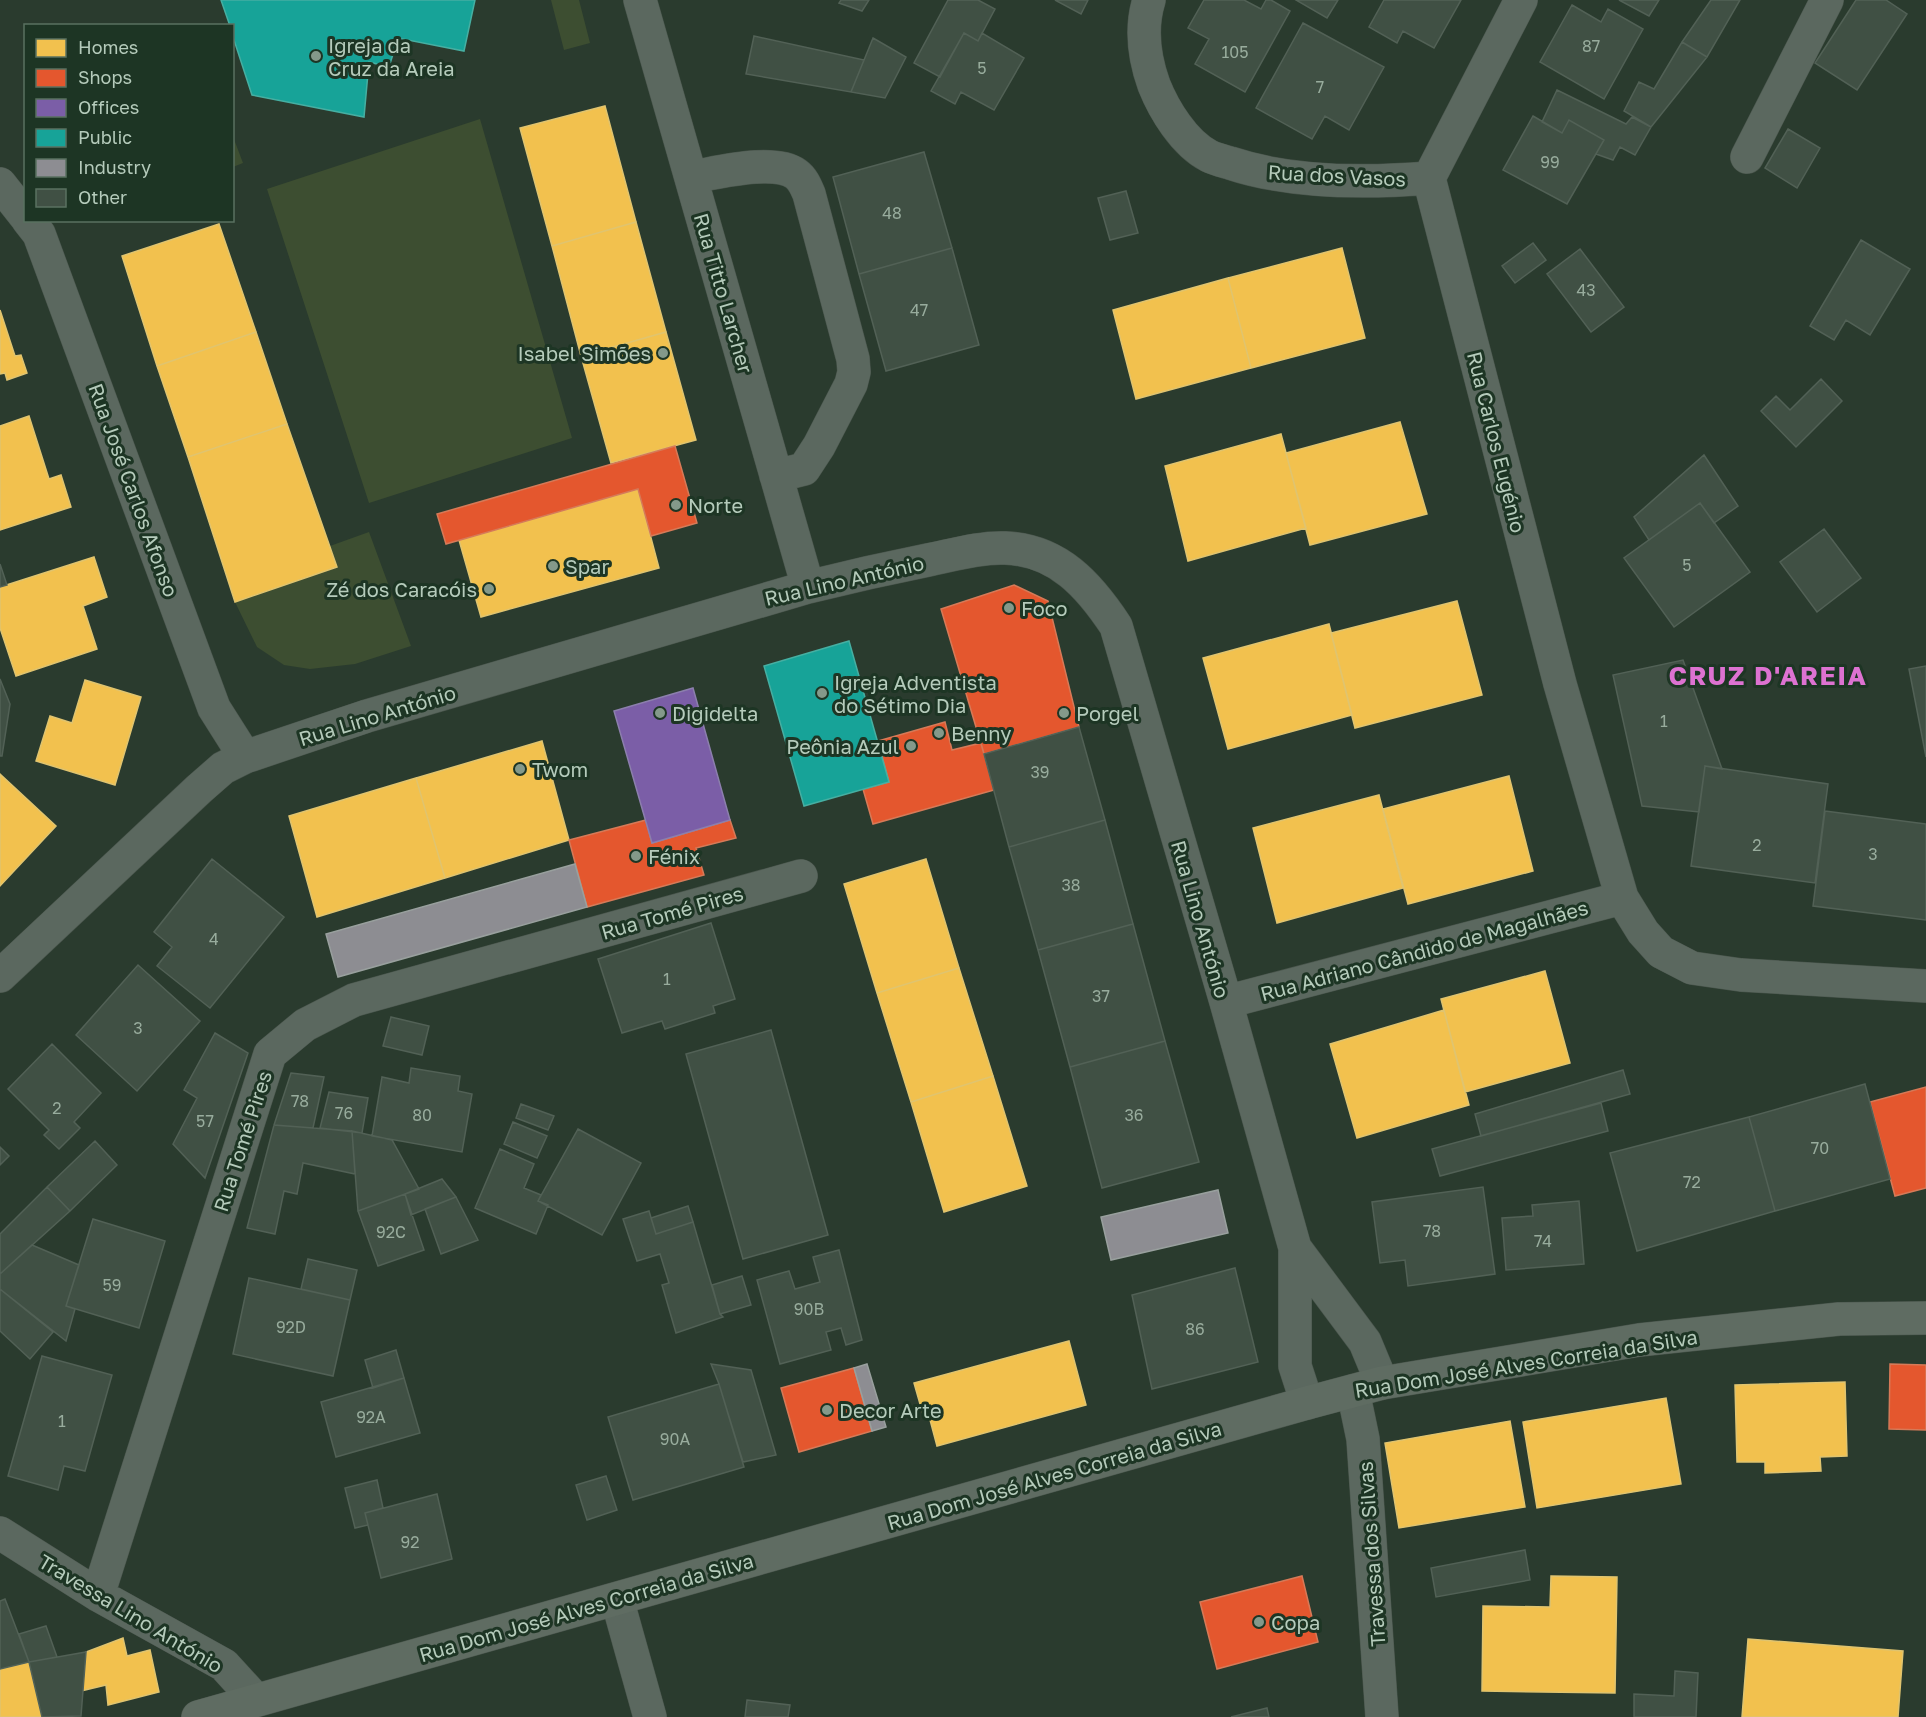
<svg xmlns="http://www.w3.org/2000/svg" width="1926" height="1717" viewBox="0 0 1926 1717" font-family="'Golos Text',sans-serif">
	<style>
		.green { fill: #3d4e31 }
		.homes { fill: #f2c14e; stroke: #e0c46f; stroke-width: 1.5 }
		.shops { fill: #e4572e; stroke: #d67a58; stroke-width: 1.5 }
		.offices { fill: #7b5ea7; stroke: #8c7fad; stroke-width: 1.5 }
		.public { fill: #17a398; stroke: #46afa2; stroke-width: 1.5 }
		.industry { fill: #8d8d92; stroke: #99a09e; stroke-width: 1.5 }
		.building { fill: #405044; stroke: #526156; stroke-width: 1.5 }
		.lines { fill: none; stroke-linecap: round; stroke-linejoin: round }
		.minor-casing { stroke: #49554c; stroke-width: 34 }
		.secondary-casing { stroke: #49554c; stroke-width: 34 }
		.minor { stroke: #5b685f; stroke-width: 33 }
		.secondary { stroke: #5f6c62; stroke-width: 33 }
		.poi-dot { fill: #84998a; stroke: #1d3524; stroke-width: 2 }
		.labels { text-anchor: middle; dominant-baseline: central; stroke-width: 6; stroke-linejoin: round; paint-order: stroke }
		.number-label { font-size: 16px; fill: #98ac9d }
		.poi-label { font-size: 20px; fill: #b5cbbb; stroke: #1d3524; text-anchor: start }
		.street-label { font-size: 20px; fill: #b5cbbb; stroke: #1d3524 }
		.district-label { font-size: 26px; font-weight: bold; letter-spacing: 1.5px; fill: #dd72d1; stroke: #1d3524 }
	</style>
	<rect width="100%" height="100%" fill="#2a3b2e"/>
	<path class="green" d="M 551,0 L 579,0 L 590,43 L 564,50 Z
		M 480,119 L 572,438 L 369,503 L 267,189 Z
		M 232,134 L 243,163 L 233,167 L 232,167 Z
		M 369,532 L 411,646 L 355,664 L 310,669 L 284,665 L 257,647 L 235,602 L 337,566 L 330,546 Z"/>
	<path class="homes" d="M 605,106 L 636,222 L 552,246 L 520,128 Z
		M 636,222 L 666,332 L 581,356 L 552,246 Z
		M 219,224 L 256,332 L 157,366 L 122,256 Z
		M 1342,248 L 1365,338 L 1251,368 L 1228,278 Z
		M 1228,278 L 1251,368 L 1136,399 L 1113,310 Z
		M 0,310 L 15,356 L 21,355 L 27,373 L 7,380 L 5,373 L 0,374 Z
		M 256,332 L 287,424 L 188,457 L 157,366 Z
		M 666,332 L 696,440 L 611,463 L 581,356 Z
		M 29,416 L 49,479 L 61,475 L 71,507 L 0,530 L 0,426 Z
		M 1400,422 L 1427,514 L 1310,545 L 1286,453 Z
		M 287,424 L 337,567 L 235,602 L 188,457 Z
		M 1281,434 L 1306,528 L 1188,561 L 1165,466 Z
		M 638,489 L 659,568 L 481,617 L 459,540 Z
		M 94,557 L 107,597 L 83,606 L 97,649 L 16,676 L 0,628 L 0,587 Z
		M 1457,601 L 1482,695 L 1355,728 L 1331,633 Z
		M 1329,624 L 1352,715 L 1228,749 L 1203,658 Z
		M 85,680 L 141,697 L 115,785 L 36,761 L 50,716 L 72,723 Z
		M 542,741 L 569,840 L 445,878 L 416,778 Z
		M 0,774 L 56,826 L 0,886 Z
		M 1509,776 L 1533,871 L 1408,904 L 1383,809 Z
		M 416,778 L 445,878 L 317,917 L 289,816 Z
		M 1379,795 L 1403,888 L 1277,923 L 1253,828 Z
		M 926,859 L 959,968 L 877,993 L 844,884 Z
		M 959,968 L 993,1076 L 911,1102 L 877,993 Z
		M 1545,971 L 1570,1063 L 1465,1092 L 1441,999 Z
		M 1444,1010 L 1469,1105 L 1357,1138 L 1330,1044 Z
		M 993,1076 L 1027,1186 L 944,1212 L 911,1102 Z
		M 1069,1341 L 1086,1405 L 937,1446 L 929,1416 L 924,1418 L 914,1383 Z
		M 1845,1382 L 1847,1456 L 1820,1457 L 1821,1471 L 1765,1473 L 1765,1462 L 1737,1462 L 1735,1385 Z
		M 1666,1398 L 1681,1484 L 1537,1508 L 1523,1422 Z
		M 1510,1421 L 1525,1507 L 1399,1528 L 1385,1443 Z
		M 1551,1576 L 1617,1577 L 1615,1693 L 1482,1691 L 1483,1606 L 1550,1607 Z
		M 123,1638 L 127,1656 L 150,1650 L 159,1692 L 108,1705 L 106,1685 L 81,1691 L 86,1652 Z
		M 1748,1639 L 1903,1651 L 1898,1717 L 1742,1717 Z
		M 29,1662 L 42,1717 L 0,1717 L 0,1669 Z"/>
	<path class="shops" d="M 675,446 L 697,523 L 651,536 L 638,489 L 446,544 L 437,514 Z
		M 1014,585 L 1048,601 L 1079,727 L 984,754 L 941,609 Z
		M 945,722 L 952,750 L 981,743 L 994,790 L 873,824 L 863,789 L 889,782 L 878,741 Z
		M 646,820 L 652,843 L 730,820 L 736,838 L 696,848 L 704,875 L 587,907 L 569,840 Z
		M 1926,1087 L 1926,1188 L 1895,1196 L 1870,1102 Z
		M 1890,1364 L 1926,1365 L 1926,1430 L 1889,1429 Z
		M 854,1368 L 872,1431 L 799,1452 L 781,1388 Z
		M 1302,1576 L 1318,1642 L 1217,1669 L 1200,1602 Z"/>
	<path class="offices" d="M 693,688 L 730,820 L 652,843 L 614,711 Z"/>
	<path class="public" d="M 221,0 L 475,0 L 464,51 L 398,38 L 389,67 L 369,62 L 364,117 L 252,95 L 232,34 L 232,26 L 230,26 Z
		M 849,641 L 889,782 L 804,806 L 764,666 Z"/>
	<path class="industry" d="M 575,864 L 587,907 L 338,977 L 326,934 Z
		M 1218,1190 L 1228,1233 L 1111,1260 L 1101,1217 Z
		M 867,1364 L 886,1427 L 872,1431 L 854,1368 Z"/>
	<path class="building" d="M 841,0 L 869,0 L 862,11 L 839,3 Z
		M 948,0 L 978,0 L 995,9 L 978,41 L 964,33 L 940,77 L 914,63 Z
		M 1055,0 L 1088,0 L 1081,14 Z
		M 1204,0 L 1244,0 L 1261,9 L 1266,0 L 1271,0 L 1290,11 L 1245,92 L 1195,64 L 1209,39 L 1188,28 Z
		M 1296,0 L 1338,0 L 1327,18 Z
		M 1384,0 L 1461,0 L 1434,48 L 1403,31 L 1397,43 L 1369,27 Z
		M 1619,0 L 1659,0 L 1649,16 Z
		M 1711,0 L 1740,0 L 1707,57 L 1682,42 Z
		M 1856,0 L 1886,0 L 1907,14 L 1857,90 L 1815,63 Z
		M 1572,5 L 1601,22 L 1608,9 L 1643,29 L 1604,99 L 1540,62 Z
		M 1303,23 L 1384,67 L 1349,130 L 1325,116 L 1312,139 L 1256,108 Z
		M 964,33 L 978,41 L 982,33 L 1024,58 L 994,110 L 961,92 L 955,104 L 931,91 Z
		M 754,36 L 864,60 L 851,92 L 746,74 Z
		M 873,38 L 906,57 L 885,98 L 851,92 Z
		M 1682,42 L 1707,57 L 1651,127 L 1624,111 L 1639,82 L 1654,89 Z
		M 1557,90 L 1626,124 L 1632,117 L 1651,127 L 1635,155 L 1620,147 L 1613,160 L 1596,154 L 1604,140 L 1569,120 L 1562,133 L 1542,122 Z
		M 1533,116 L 1562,133 L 1569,120 L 1604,140 L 1567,204 L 1503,170 Z
		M 1788,129 L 1820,148 L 1797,188 L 1765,168 Z
		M 924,152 L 952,248 L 859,274 L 833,177 Z
		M 1126,191 L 1138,233 L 1110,240 L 1098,198 Z
		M 1861,240 L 1910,269 L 1870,335 L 1846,320 L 1834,340 L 1810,326 Z
		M 1533,243 L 1546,260 L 1515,283 L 1502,266 Z
		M 952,248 L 979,345 L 886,371 L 859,274 Z
		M 1580,249 L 1624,307 L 1591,332 L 1547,274 Z
		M 1821,379 L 1842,401 L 1796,447 L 1761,411 L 1776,396 L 1790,410 Z
		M 1704,455 L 1738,506 L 1714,523 L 1700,503 L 1649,540 L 1634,517 Z
		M 1700,503 L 1750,572 L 1674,627 L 1624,558 Z
		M 1824,529 L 1861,578 L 1817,612 L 1780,562 Z
		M 0,564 L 7,585 L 0,587 Z
		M 1683,660 L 1722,769 L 1705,766 L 1699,812 L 1642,806 L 1613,675 Z
		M 1926,666 L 1926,757 L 1909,669 Z
		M 0,679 L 10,704 L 2,756 L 0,756 Z
		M 1079,727 L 1105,820 L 1009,847 L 984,754 Z
		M 1705,766 L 1828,784 L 1815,883 L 1691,866 Z
		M 1825,811 L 1926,824 L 1926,920 L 1813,906 Z
		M 1105,820 L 1133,924 L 1038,950 L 1009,847 Z
		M 212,859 L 284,917 L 210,1008 L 157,966 L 172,947 L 154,932 Z
		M 711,923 L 735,999 L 713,1006 L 715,1013 L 665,1029 L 662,1021 L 622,1033 L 598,959 Z
		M 1133,924 L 1165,1041 L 1070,1067 L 1038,950 Z
		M 138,965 L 200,1021 L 137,1091 L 76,1035 Z
		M 391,1017 L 429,1026 L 422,1055 L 383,1046 Z
		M 771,1030 L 828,1235 L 743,1259 L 686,1054 Z
		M 215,1033 L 248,1053 L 205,1178 L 173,1144 L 197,1098 L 184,1090 Z
		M 1165,1041 L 1199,1162 L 1102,1188 L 1070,1067 Z
		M 52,1044 L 101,1093 L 74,1122 L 80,1128 L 59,1149 L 44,1135 L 49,1130 L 8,1089 Z
		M 411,1068 L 460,1076 L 458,1091 L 472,1094 L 462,1152 L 372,1136 L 382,1077 L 409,1083 Z
		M 1623,1070 L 1630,1094 L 1481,1136 L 1475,1114 Z
		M 291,1073 L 324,1077 L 313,1128 L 274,1125 Z
		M 1865,1084 L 1890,1179 L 1775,1211 L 1749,1117 Z
		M 329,1092 L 368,1098 L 362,1133 L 320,1128 Z
		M 1601,1103 L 1608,1131 L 1440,1176 L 1432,1149 Z
		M 521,1104 L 554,1116 L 548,1130 L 516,1118 Z
		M 1749,1117 L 1775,1211 L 1637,1251 L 1610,1153 Z
		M 513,1122 L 547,1136 L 537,1158 L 504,1144 Z
		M 274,1125 L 352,1131 L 355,1174 L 303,1163 L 297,1194 L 284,1191 L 275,1234 L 247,1228 Z
		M 578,1129 L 641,1163 L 602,1235 L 538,1201 Z
		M 352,1131 L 392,1140 L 419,1189 L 358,1211 Z
		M 95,1141 L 117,1165 L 70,1211 L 47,1187 Z
		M 0,1147 L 9,1156 L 0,1165 Z
		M 500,1149 L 534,1164 L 524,1188 L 541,1195 L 538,1201 L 548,1205 L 536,1234 L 475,1208 Z
		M 442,1179 L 456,1197 L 411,1215 L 405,1194 Z
		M 47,1187 L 70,1211 L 0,1274 L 0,1234 Z
		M 1483,1187 L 1495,1274 L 1408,1286 L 1405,1260 L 1380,1263 L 1372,1202 Z
		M 405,1194 L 424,1250 L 378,1266 L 358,1211 Z
		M 456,1197 L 478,1240 L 441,1254 L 425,1209 Z
		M 1579,1201 L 1584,1264 L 1506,1270 L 1502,1218 L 1533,1216 L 1532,1205 Z
		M 688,1206 L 693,1222 L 656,1234 L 651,1218 Z
		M 649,1211 L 656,1234 L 693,1222 L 720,1314 L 723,1317 L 676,1333 L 662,1285 L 669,1283 L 660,1254 L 637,1261 L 623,1219 Z
		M 93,1219 L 165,1241 L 139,1328 L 66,1306 Z
		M 32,1245 L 79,1265 L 66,1306 L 75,1309 L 66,1341 L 0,1289 L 0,1274 Z
		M 839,1250 L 862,1340 L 846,1345 L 841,1328 L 826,1332 L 831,1350 L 780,1364 L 757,1280 L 789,1271 L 795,1289 L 820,1282 L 813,1257 Z
		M 308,1259 L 357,1270 L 350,1300 L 301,1289 Z
		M 1235,1268 L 1258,1362 L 1152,1389 L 1132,1295 Z
		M 742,1276 L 751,1305 L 720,1314 L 712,1285 Z
		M 249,1278 L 350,1300 L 333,1376 L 233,1354 Z
		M 0,1289 L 53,1332 L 30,1359 L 0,1331 Z
		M 396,1350 L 404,1378 L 373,1388 L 365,1360 Z
		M 42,1356 L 112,1375 L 85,1471 L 64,1466 L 58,1490 L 8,1476 Z
		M 711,1364 L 751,1370 L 776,1455 L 743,1462 L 719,1384 Z
		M 404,1378 L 420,1433 L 336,1457 L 321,1402 Z
		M 719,1384 L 744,1467 L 633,1500 L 608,1417 Z
		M 606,1476 L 617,1510 L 587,1520 L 576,1485 Z
		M 377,1480 L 383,1508 L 365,1513 L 368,1525 L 355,1528 L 345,1488 Z
		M 437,1494 L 452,1559 L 381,1578 L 365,1513 Z
		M 1525,1550 L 1530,1580 L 1436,1597 L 1431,1568 Z
		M 5,1599 L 29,1662 L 0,1669 L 0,1601 Z
		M 46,1626 L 57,1657 L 29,1662 L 19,1634 Z
		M 86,1652 L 81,1716 L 42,1717 L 29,1662 Z
		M 1675,1671 L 1698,1673 L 1696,1717 L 1634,1717 L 1634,1694 L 1674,1696 Z
		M 747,1700 L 790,1705 L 788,1717 L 745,1717 Z
		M 1267,1708 L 1269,1717 L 1231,1717 Z"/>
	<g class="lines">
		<g class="minor-casing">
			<path id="minor" d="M 640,0 L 808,587
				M 1149,0 C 1140,29 1144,57 1154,85 C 1164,110 1184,143 1209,156 C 1215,159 1223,161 1230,163 C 1290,183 1367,183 1429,178
				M 1521,0 L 1429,178 L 1560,684 L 1622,898 L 1643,932 L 1661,952 L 1692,968 L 1741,975 L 1926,986
				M 1747,157 L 1827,0
				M 691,177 C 717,173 774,158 796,174 C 803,179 806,187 809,194 L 853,359 L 854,372 L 851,384 L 819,446 L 804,469 L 776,476
				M 0,184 L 26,217
				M 28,220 L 39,234 L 214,708 L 245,757
				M 0,976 L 199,789 L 223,768 L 245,757 L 367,716 L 808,587 C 848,577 888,568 928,560 C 953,555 980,547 1005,548 C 1058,550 1089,585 1116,626 L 1226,1002 L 1295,1248 L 1295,1366 L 1307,1403
				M 1226,1002 L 1622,898
				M 1295,1248 L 1365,1342 L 1382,1383
				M 1353,1391 L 1363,1439 L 1382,1717
				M 0,1533 L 98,1595 L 224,1665 L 256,1700
				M 98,1595 L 270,1054 L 305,1025 L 354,1000 L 801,876
				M 617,1599 L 650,1717"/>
		</g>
		<g class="secondary-casing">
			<path id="secondary" d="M 198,1717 L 1307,1403 L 1382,1383 L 1639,1340 L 1839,1319 L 1926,1318"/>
		</g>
		<use href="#minor" class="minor"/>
		<use href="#secondary" class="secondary"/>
	</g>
	<g class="poi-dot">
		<circle cx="316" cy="56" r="6"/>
		<circle cx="663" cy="353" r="6"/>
		<circle cx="676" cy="505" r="6"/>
		<circle cx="553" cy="566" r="6"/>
		<circle cx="489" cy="589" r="6"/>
		<circle cx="1009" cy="608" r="6"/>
		<circle cx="822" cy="693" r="6"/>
		<circle cx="660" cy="713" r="6"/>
		<circle cx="1064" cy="713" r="6"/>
		<circle cx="939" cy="733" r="6"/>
		<circle cx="911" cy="746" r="6"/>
		<circle cx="520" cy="769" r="6"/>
		<circle cx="636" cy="856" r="6"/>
		<circle cx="827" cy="1410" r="6"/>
		<circle cx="1259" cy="1622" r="6"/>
	</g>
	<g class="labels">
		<g class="number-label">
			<text x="1591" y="46">87</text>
			<text x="1235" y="52">105</text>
			<text x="982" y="68">5</text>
			<text x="1320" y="87">7</text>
			<text x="1550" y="162">99</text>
			<text x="892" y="213">48</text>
			<text x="1586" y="290">43</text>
			<text x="919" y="310">47</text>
			<text x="1687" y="565">5</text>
			<text x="1664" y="721">1</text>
			<text x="1040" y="772">39</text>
			<text x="1757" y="845">2</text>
			<text x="1873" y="854">3</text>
			<text x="1071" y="885">38</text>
			<text x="214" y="939">4</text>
			<text x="667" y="979">1</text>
			<text x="1101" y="996">37</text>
			<text x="138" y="1028">3</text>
			<text x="300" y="1101">78</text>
			<text x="57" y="1108">2</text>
			<text x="344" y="1113">76</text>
			<text x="422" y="1115">80</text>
			<text x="1134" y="1115">36</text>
			<text x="205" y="1121">57</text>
			<text x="1820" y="1148">70</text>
			<text x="1692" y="1182">72</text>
			<text x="1432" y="1231">78</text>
			<text x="391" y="1232">92C</text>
			<text x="1543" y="1241">74</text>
			<text x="112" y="1285">59</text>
			<text x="809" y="1309">90B</text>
			<text x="291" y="1327">92D</text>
			<text x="1195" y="1329">86</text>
			<text x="371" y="1417">92A</text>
			<text x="62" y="1421">1</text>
			<text x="675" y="1439">90A</text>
			<text x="410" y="1542">92</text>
		</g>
		<g class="poi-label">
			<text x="328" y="45">Igreja da<tspan x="328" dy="23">Cruz da Areia</tspan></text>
			<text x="651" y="353" text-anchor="end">Isabel Simões</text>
			<text x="688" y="505">Norte</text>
			<text x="565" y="566">Spar</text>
			<text x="477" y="589" text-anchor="end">Zé dos Caracóis</text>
			<text x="1021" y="608">Foco</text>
			<text x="834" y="682">Igreja Adventista<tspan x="834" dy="23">do Sétimo Dia</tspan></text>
			<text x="672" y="713">Digidelta</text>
			<text x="1076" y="713">Porgel</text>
			<text x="951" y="733">Benny</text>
			<text x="899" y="746" text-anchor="end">Peônia Azul</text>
			<text x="532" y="769">Twom</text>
			<text x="648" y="856">Fénix</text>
			<text x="839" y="1410">Decor Arte</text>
			<text x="1271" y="1622">Copa</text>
		</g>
		<g class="street-label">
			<text transform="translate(1337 175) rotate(3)">Rua dos Vasos</text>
			<text transform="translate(724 293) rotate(74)">Rua Titto Larcher</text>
			<text transform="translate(1497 442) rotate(76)">Rua Carlos Eugénio</text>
			<text transform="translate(134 490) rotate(70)">Rua José Carlos Afonso</text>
			<text transform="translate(844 580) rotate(-13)">Rua Lino António</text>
			<text transform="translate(377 715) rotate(-17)">Rua Lino António</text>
			<text transform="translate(672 912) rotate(-16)">Rua Tomé Pires</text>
			<text transform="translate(1201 919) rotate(74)">Rua Lino António</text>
			<text transform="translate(1424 950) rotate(-15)">Rua Adriano Cândido de Magalhães</text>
			<text transform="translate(242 1141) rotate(-72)">Rua Tomé Pires</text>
			<text transform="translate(1526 1363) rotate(-9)">Rua Dom José Alves Correia da Silva</text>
			<text transform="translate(1054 1475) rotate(-16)">Rua Dom José Alves Correia da Silva</text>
			<text transform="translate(1371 1554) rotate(-94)">Travessa dos Silvas</text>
			<text transform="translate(586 1607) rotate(-16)">Rua Dom José Alves Correia da Silva</text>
			<text transform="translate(131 1613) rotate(31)">Travessa Lino António</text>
		</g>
		<g class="district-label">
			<text x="1768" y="675">CRUZ D'AREIA</text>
		</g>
	</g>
	<rect x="24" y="24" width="210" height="198" fill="#1d3524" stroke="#5a7160" stroke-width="1.5"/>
	<rect x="36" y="39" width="30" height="18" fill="#f2c14e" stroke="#5a7160" stroke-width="1.5"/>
	<text x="78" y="54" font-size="18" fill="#b5cbbb">Homes</text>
	<rect x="36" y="69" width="30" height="18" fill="#e4572e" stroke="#5a7160" stroke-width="1.5"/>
	<text x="78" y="84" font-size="18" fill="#b5cbbb">Shops</text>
	<rect x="36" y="99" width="30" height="18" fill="#7b5ea7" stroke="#5a7160" stroke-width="1.5"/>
	<text x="78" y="114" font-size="18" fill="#b5cbbb">Offices</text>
	<rect x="36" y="129" width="30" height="18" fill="#17a398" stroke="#5a7160" stroke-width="1.5"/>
	<text x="78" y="144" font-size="18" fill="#b5cbbb">Public</text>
	<rect x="36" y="159" width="30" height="18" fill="#8d8d92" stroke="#5a7160" stroke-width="1.5"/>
	<text x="78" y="174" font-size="18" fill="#b5cbbb">Industry</text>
	<rect x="36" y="189" width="30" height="18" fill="#405044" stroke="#5a7160" stroke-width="1.5"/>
	<text x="78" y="204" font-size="18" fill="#b5cbbb">Other</text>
</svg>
